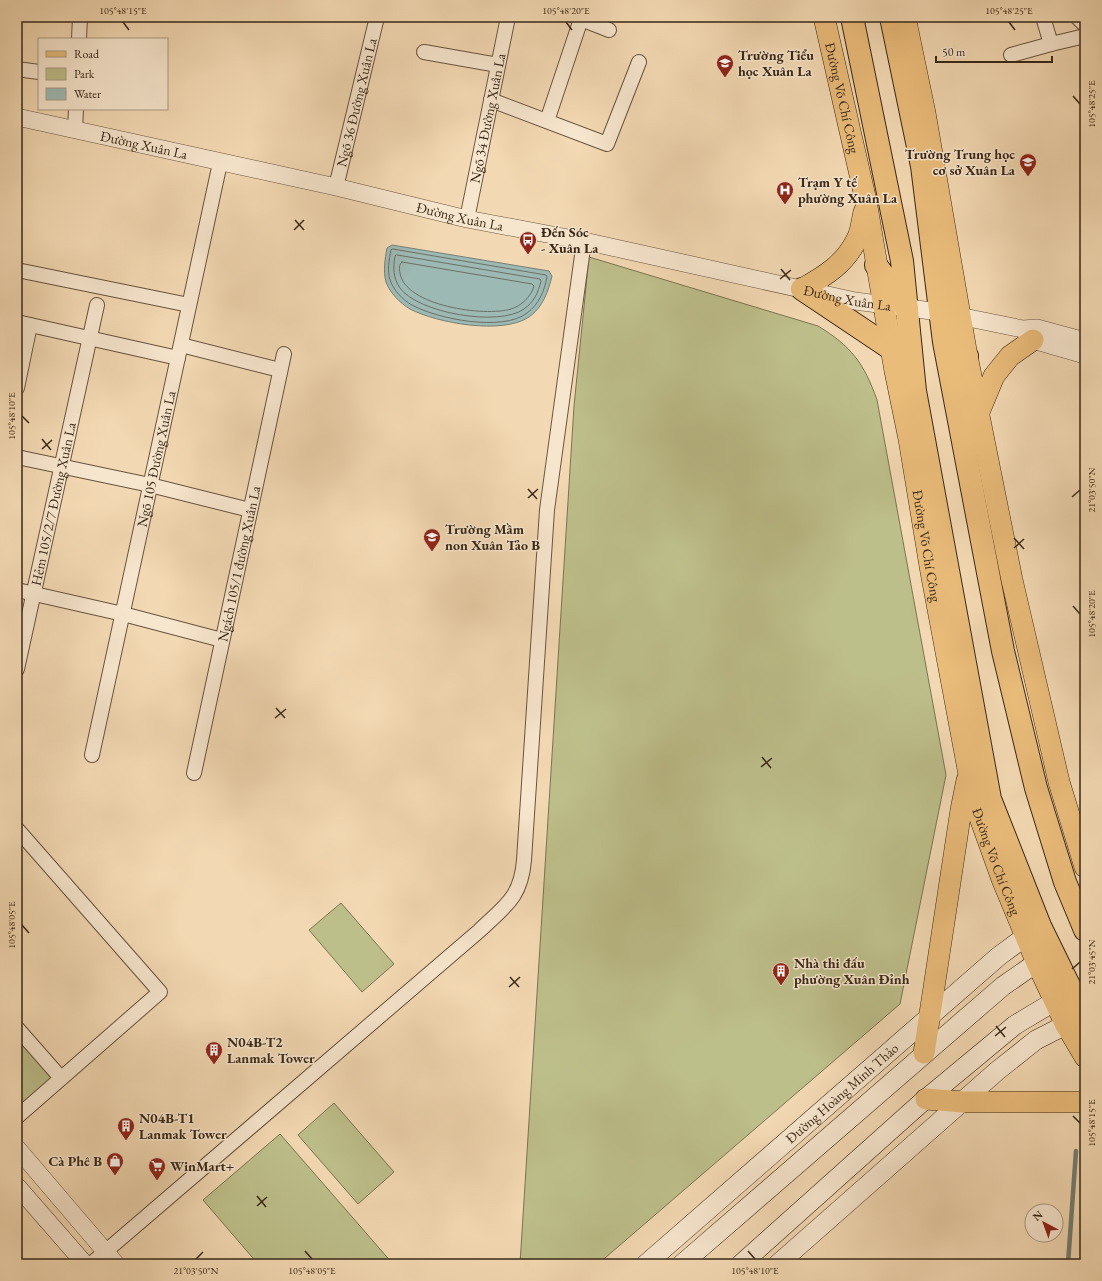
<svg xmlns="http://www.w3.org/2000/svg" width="1102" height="1281" viewBox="0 0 1102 1281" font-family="'EB Garamond',serif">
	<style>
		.green { fill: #bdbf8b; stroke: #7b7451 }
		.water { fill: #9db9b4; stroke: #757f75 }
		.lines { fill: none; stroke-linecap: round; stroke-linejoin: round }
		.shore { stroke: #6b7066; stroke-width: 1 }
		.stream { stroke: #757f75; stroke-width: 4.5 }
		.minor-casing { stroke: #68543e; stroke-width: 16 }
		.tertiary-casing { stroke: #68543e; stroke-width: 18 }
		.secondary-casing { stroke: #392817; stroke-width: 20 }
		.primary-casing { stroke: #392817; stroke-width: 22 }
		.trunk-casing { stroke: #392817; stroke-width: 24 }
		.minor { stroke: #f7e6ce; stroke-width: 14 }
		.tertiary { stroke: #f7e6ce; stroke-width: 17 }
		.secondary { stroke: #f7e6ce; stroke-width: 19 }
		.primary { stroke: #eabc7a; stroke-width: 21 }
		.trunk { stroke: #eabc7a; stroke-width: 22 }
		.ticks { fill: none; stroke: #392817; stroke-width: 1.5 }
		.labels { text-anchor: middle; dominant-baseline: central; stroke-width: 3; stroke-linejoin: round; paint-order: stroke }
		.poi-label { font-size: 14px; font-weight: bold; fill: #392817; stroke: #f7e6ce; text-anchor: start }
		.street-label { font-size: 14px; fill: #392817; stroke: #f7e6ce }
		.neatline { fill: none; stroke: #392817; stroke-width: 1.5 }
		.ticks-label { font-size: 10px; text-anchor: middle; fill: #392817 }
	</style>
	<rect width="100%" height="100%" fill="#f3d9b3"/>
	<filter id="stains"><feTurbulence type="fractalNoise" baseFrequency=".005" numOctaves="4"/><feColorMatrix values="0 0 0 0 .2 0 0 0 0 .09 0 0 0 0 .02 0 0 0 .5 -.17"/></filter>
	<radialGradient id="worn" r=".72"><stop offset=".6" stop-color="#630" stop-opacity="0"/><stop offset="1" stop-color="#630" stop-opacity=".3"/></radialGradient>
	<path class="green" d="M 589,257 L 818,326 C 851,346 864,363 877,400 L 946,775 L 900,1004 L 598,1264 L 520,1264 L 574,406 Z
		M 341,903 L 394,964 L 362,992 L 309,930 Z
		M 17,1037 L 56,1081 L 17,1115 Z
		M 334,1103 L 394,1172 L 358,1204 L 298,1135 Z
		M 280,1134 L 393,1264 L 258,1264 L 203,1200 Z"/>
	<path class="water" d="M 392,245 L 549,271 L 552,276 C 548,292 543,307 529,317 C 502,335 437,323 410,309 C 400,303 390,293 386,282 C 383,271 385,259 387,248 Z"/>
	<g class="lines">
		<path class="shore" d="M 393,249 L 546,275 L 547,277 C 544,292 539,304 527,313 C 503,332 437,319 412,305 C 403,300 394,291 390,280 C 387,271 389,260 391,250 Z
			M 397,255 L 540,279 L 541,281 C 538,293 534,302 524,309 C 499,327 418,313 400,288 C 393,278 393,268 395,256 Z
			M 402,262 L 532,284 L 534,286 C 531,297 521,306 511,309 C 485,317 405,306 400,273 C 399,269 399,264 402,262 Z"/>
		<path class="stream" d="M 1068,1264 L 1076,1151"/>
		<g class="minor-casing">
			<g id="minor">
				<path d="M 576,17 L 609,30"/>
				<path d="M 1043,17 L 1051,44 L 1085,36"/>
				<path d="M 1077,17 L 1085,25"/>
				<path d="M 79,39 L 80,17"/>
				<path d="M 424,52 L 498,65"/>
				<path d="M 1011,55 L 1051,44"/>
				<path d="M 17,69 L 39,72"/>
				<path d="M 491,100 L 607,144 L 639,62"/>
				<path d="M 547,121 L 581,19"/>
				<path d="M 75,130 L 76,109"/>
				<path id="s1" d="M 336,187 L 377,17"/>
				<path id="s2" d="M 467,219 L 508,17"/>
				<path d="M 17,270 L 189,305"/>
				<path d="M 17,322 L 178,358"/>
				<path d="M 181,345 L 280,370"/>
				<path d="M 17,388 L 30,325"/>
				<path d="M 17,457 L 150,485 L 250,510"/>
				<path d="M 17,590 L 123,614 L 222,640"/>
				<path id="s3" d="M 17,669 L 97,305"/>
				<path id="s4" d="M 92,755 L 220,163"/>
				<path id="s5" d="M 194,773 L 284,354"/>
				<path d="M 17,829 L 160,992 L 17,1117"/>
				<path d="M 17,1028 L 61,1078"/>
				<path d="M 91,1264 L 479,931 C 505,906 521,898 524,860 L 547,510 L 584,241"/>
			</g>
		</g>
		<g class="tertiary-casing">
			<g id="tertiary">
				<path id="s6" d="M 17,117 L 336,187 L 467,219 L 584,241 L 855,301 L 939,312 L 1023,329 L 1037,328 L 1085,341"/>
				<path d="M 1025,331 L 1033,340 L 1085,355"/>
				<path d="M 17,1148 L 116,1264"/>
				<path d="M 17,1186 L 85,1264"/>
			</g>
		</g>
		<g class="secondary-casing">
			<g id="secondary">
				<path id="s7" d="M 646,1264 L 999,956 L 1037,928"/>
				<path d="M 682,1264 L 1003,986 L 1049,954"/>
				<path d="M 741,1264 L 921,1103 L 1015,1025 L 1067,994"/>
				<path d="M 778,1264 L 997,1071 L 1036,1040 L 1079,1018"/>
			</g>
		</g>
		<g class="primary-casing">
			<g id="primary">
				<path id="s8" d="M 824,17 L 866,201 L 895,371 L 909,439 L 931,572 L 974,801 L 1002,879 L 1037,963 L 1066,1025 L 1085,1057"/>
				<path d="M 905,17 L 925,113 L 967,356 L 1012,580 L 1059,782 L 1085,867"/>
				<path d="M 802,289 C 825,276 845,264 857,239 C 861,232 862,220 864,212"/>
				<path d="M 979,412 L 994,376 L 1010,356 L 1033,340"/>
				<path d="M 924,1053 L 961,810 L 967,780"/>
				<path d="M 926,1099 L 963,1102 L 1085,1102"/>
			</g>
		</g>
		<g class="trunk-casing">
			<path id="trunk" d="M 852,17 L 902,261 L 915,391 L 990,799 L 1040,926 L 1085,1018
				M 891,17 L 922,166 L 944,342 L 1003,651 L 1036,788 L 1065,882 L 1085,930
				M 876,265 L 907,308
				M 802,289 L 911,362
				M 944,320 L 967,356"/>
		</g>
		<use href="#minor" class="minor"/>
		<use href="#tertiary" class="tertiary"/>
		<use href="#secondary" class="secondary"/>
		<use href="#primary" class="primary"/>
		<use href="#trunk" class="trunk"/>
	</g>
	<path class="ticks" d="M 123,22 L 129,30M 566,22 L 572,30M 1009,22 L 1015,30M 1073,96 L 1080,104M 295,220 L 304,230M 294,230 L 304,220M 781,269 L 790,280M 780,279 L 791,270M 22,416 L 29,423M 42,439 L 51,450M 42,449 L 52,440M 528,489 L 537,499M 1072,497 L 1080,490M 528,498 L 538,489M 1014,538 L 1024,549M 1014,548 L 1024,539M 1073,606 L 1080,614M 276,708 L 285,718M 275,718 L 286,709M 762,757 L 771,768M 761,767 L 772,758M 22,925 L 29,933M 1072,969 L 1080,962M 510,977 L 519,987M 509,987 L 520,977M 996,1026 L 1005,1037M 995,1036 L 1006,1027M 1073,1116 L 1080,1123M 257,1196 L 266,1207M 257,1206 L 267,1197M 305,1251 L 312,1259M 748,1251 L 755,1259M 196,1259 L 203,1252"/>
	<defs>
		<g id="school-pin" transform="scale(0.9)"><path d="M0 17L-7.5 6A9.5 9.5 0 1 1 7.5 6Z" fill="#8f2418" stroke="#f7e6ce"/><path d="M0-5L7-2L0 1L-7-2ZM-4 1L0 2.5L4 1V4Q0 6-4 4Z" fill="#fff"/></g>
		<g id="hospital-pin" transform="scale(0.9)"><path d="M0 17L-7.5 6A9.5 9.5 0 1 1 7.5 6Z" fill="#8f2418" stroke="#f7e6ce"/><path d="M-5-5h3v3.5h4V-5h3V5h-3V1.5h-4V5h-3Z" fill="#fff"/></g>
		<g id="bus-pin" transform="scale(0.9)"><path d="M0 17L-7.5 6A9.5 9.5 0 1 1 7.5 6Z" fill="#8f2418" stroke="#f7e6ce"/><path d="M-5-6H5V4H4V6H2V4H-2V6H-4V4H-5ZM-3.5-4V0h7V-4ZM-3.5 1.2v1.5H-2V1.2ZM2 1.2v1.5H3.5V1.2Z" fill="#fff"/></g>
		<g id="building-pin" transform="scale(0.9)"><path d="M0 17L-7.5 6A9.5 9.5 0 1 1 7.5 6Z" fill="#8f2418" stroke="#f7e6ce"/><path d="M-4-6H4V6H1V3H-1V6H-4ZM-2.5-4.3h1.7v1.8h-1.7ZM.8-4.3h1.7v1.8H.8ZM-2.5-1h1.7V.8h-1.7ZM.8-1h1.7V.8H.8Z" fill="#fff"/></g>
		<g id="shop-pin" transform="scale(0.9)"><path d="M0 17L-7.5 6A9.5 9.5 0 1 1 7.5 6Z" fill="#8f2418" stroke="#f7e6ce"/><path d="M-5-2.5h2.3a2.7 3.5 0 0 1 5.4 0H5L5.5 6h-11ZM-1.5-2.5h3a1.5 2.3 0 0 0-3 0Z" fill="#fff"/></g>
		<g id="supermarket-pin" transform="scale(0.9)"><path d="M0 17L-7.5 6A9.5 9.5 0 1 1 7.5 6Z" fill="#8f2418" stroke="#f7e6ce"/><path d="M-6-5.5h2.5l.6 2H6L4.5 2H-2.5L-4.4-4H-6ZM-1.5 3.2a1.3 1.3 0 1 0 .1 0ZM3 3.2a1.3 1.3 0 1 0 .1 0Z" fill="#fff"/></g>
	</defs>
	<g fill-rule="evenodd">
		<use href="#school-pin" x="725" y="63"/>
		<use href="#school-pin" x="1028" y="162"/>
		<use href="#hospital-pin" x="785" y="190"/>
		<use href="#bus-pin" x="528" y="240"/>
		<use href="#school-pin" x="432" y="537"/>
		<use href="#building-pin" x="781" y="971"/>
		<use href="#building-pin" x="214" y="1050"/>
		<use href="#building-pin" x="126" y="1126"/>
		<use href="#shop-pin" x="115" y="1161"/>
		<use href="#supermarket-pin" x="157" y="1166"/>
	</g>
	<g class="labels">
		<g class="poi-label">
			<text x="738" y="55">Trường Tiểu<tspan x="738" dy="16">học Xuân La</tspan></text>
			<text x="1015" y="154" text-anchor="end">Trường Trung học<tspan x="1015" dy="16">cơ sở Xuân La</tspan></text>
			<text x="798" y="182">Trạm Y tế<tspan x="798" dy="16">phường Xuân La</tspan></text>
			<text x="541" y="232">Đến Sóc<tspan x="541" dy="16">- Xuân La</tspan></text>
			<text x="445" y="529">Trường Mầm<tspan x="445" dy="16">non Xuân Tảo B</tspan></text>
			<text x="794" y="963">Nhà thi đấu<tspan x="794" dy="16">phường Xuân Đỉnh</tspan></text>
			<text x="227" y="1042">N04B-T2<tspan x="227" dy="16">Lanmak Tower</tspan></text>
			<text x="139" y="1118">N04B-T1<tspan x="139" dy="16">Lanmak Tower</tspan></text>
			<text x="102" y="1161" text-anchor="end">Cà Phê B</text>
			<text x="170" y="1166">WinMart+</text>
		</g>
		<g class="street-label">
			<text stroke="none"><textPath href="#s8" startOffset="83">Đường Võ Chí Công</textPath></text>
			<text stroke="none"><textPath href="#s1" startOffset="87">Ngõ 36 Đường Xuân La</textPath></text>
			<text stroke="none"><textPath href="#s2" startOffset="103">Ngõ 34 Đường Xuân La</textPath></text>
			<text stroke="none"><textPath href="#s6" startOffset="130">Đường Xuân La</textPath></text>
			<text stroke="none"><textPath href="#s6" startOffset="454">Đường Xuân La</textPath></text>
			<text stroke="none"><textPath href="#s6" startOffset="850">Đường Xuân La</textPath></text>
			<text stroke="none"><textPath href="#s4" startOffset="303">Ngõ 105 Đường Xuân La</textPath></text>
			<text stroke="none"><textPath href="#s3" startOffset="169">Hẻm 105/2/7 Đường Xuân La</textPath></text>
			<text stroke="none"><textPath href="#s8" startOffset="539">Đường Võ Chí Công</textPath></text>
			<text stroke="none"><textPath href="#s5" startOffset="214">Ngách 105/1 đường Xuân La</textPath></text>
			<text stroke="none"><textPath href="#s8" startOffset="863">Đường Võ Chí Công</textPath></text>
			<text stroke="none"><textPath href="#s7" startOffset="260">Đường Hoàng Minh Thảo</textPath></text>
		</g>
	</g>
	<rect width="1102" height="1281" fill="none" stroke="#f3d9b3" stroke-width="44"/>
	<rect x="38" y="38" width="130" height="72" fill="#f7e6ce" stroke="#ab9a85"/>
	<rect x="46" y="51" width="20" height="6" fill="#eabc7a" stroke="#ab9a85"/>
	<text x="74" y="58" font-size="12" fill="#392817">Road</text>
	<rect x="46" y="68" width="20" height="12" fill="#bdbf8b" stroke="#ab9a85"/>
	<text x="74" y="78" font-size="12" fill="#392817">Park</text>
	<rect x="46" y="88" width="20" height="12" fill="#9db9b4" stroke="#ab9a85"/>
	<text x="74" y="98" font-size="12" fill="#392817">Water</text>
	<g transform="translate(1044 1223) rotate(319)"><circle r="19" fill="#f7e6ce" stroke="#ab9a85"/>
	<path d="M0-3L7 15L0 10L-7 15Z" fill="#8f2418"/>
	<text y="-6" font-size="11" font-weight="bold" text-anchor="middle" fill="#392817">N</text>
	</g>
	<path d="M936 56v6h116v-6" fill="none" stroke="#392817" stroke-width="2"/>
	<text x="942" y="56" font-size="12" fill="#392817" stroke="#f7e6ce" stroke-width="3" paint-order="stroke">50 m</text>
	<rect x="22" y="22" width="1058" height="1237" class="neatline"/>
	<g class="ticks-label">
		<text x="123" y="14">105°48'15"E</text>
		<text x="566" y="14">105°48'20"E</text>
		<text x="1009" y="14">105°48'25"E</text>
		<text transform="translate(1091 104) rotate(-90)" y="4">105°48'25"E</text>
		<text transform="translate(11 416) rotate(-90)" y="4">105°48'10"E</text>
		<text transform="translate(1091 490) rotate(-90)" y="4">21°03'50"N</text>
		<text transform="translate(1091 614) rotate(-90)" y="4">105°48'20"E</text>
		<text transform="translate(11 925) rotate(-90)" y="4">105°48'05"E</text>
		<text transform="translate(1091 962) rotate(-90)" y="4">21°03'45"N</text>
		<text transform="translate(1091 1123) rotate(-90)" y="4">105°48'15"E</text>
		<text x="196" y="1274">21°03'50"N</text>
		<text x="312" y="1274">105°48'05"E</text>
		<text x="755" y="1274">105°48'10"E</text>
	</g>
	<rect width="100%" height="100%" filter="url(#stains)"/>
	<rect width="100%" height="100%" fill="url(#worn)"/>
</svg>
